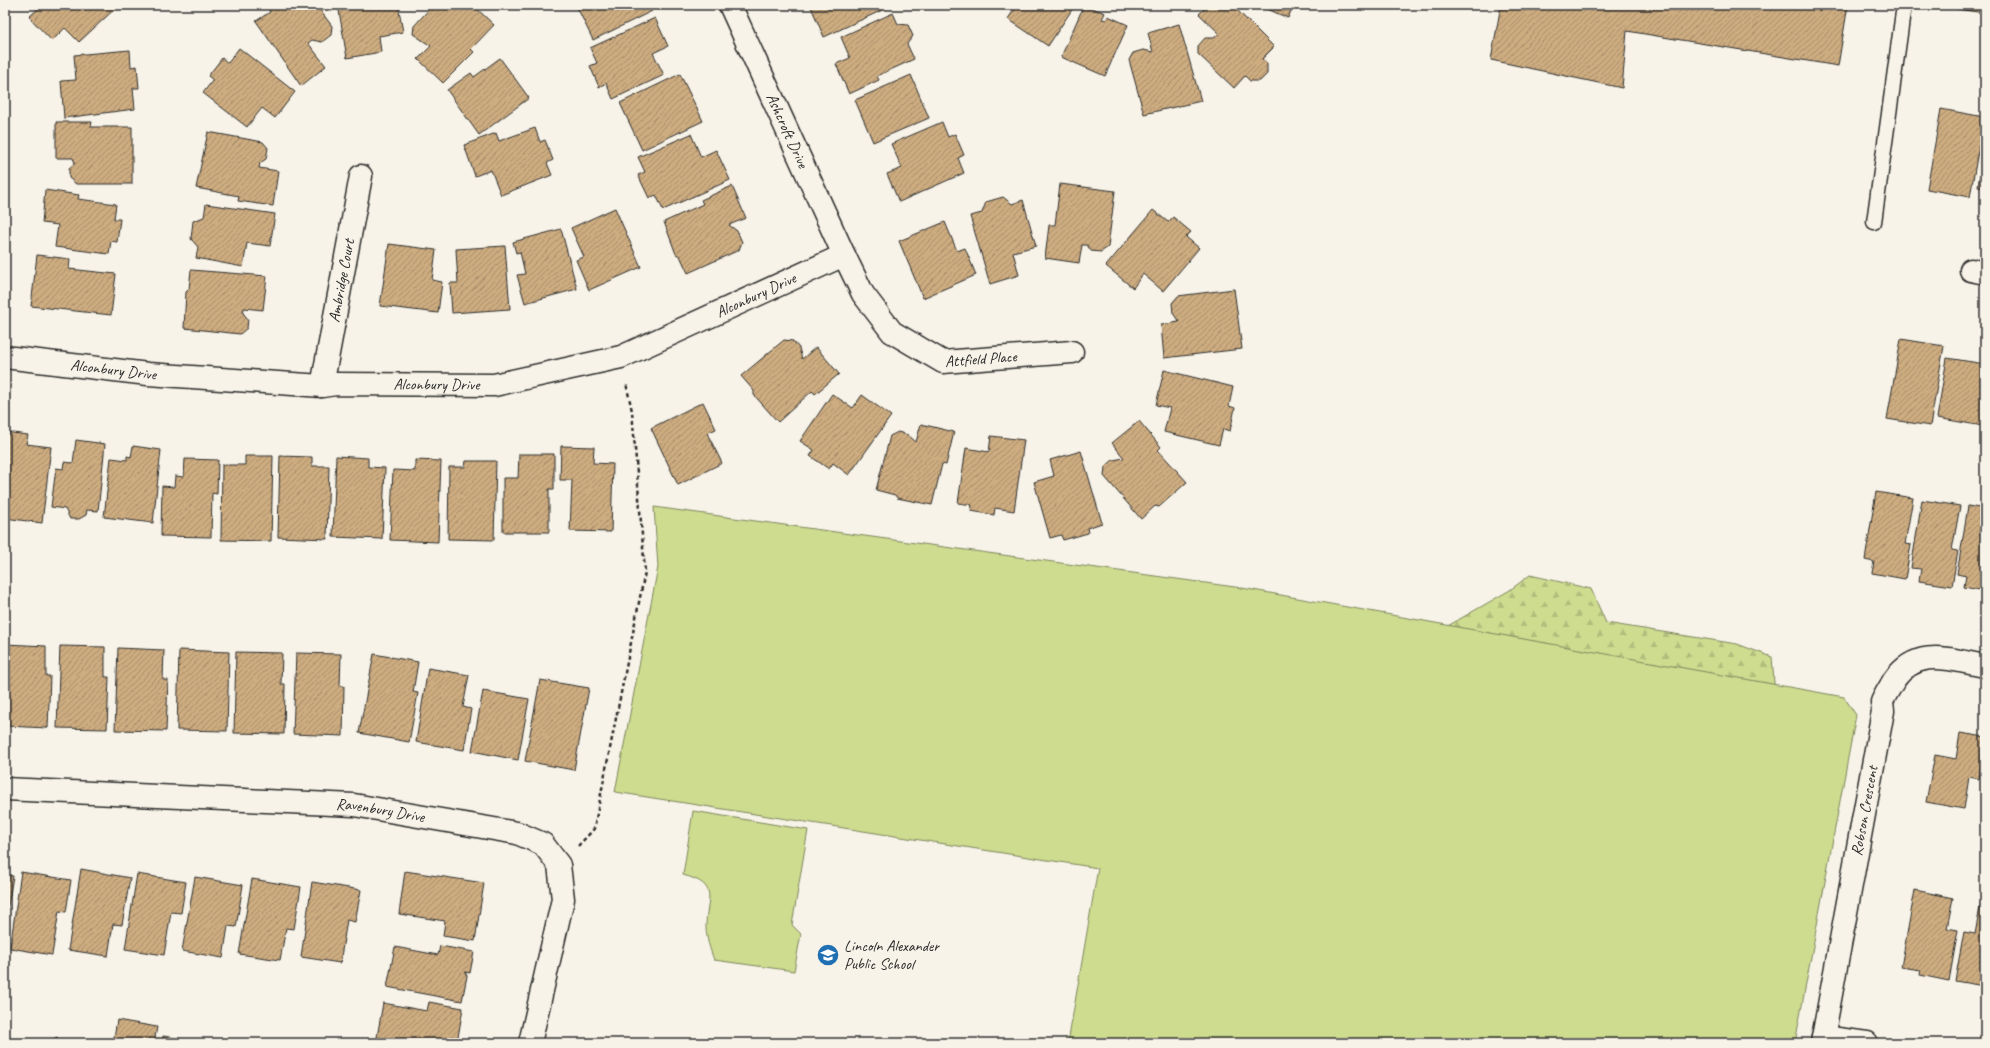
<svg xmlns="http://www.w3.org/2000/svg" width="1990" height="1048" viewBox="0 0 1990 1048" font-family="Caveat,sans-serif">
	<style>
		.forest { fill: url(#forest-firs); stroke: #7c845d }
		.park { fill: #cedc8f; stroke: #7c845d }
		.building { fill: url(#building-hatch); stroke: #2b2b2b }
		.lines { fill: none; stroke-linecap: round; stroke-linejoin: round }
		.lane-casing { stroke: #2b2b2b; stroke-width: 17 }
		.street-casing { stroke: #2b2b2b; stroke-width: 25 }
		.path { stroke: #2b2b2b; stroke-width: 2.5; stroke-dasharray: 4 3; stroke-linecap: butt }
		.lane { stroke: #f7f3e8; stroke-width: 14 }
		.street { stroke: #f7f3e8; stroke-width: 22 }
		.labels { text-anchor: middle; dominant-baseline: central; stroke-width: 4; stroke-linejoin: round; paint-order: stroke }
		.street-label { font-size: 16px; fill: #2b2b2b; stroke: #f7f3e8 }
		.poi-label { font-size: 16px; fill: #2b2b2b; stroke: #f7f3e8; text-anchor: start }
	</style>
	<defs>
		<pattern id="forest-firs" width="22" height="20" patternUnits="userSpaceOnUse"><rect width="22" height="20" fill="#cedc8f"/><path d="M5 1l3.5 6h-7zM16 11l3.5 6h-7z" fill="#b1bd7c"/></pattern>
		<pattern id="building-hatch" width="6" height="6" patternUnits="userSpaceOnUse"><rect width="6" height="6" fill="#cdac80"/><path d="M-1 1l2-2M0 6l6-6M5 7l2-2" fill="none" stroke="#a78c69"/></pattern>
	</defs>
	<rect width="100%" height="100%" fill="#f7f3e8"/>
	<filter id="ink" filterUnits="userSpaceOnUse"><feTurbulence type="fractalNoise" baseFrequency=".025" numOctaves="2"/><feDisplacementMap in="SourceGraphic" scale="8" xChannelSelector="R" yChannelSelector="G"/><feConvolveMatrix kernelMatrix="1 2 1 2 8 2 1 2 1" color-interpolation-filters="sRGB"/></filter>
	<g filter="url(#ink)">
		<path class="forest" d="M 1530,575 L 1591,589 L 1606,623 L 1737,644 L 1772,657 L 1796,965 L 1446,627 L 1510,590 Z"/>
		<path class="park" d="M 654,507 L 1242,588 L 1844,697 L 1856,715 L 1795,1043 L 1068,1043 L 1098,868 L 615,792 L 658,567 Z
			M 693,811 L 808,830 L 792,925 L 801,934 L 794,971 L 714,960 C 710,949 706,938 706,926 C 706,899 721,885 683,875 Z"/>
		<path class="building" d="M 42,5 L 119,5 L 79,42 L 65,28 L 52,41 L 29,17 Z
			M 267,5 L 316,5 L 332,26 L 331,35 L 322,42 L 312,40 L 308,43 L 326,66 L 301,86 L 256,21 L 270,12 Z
			M 338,5 L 398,5 L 403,32 L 379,36 L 381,52 L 347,58 Z
			M 433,5 L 473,5 L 494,25 L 471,49 L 474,52 L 443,83 L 418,59 L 431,46 L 413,34 L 414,26 Z
			M 576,5 L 650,5 L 652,11 L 593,40 Z
			M 816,5 L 888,5 L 889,7 L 824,37 L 811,7 Z
			M 1017,5 L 1075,5 L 1048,46 L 1008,19 Z
			M 1084,5 L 1105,13 L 1102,19 L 1106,20 L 1108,16 L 1128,25 L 1105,76 L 1061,57 Z
			M 1208,5 L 1232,5 L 1274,47 L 1262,59 L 1267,63 L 1267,74 L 1260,81 L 1250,81 L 1245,76 L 1234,88 L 1198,54 L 1198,46 L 1205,38 L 1214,38 L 1219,33 L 1199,14 Z
			M 1258,5 L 1300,5 L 1298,8 L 1293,6 L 1288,18 Z
			M 1501,5 L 1848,5 L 1838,66 L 1627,31 L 1622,88 L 1491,60 Z
			M 1957,5 L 1985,5 L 1985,13 L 1956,9 Z
			M 893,13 L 898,24 L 908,25 L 913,36 L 907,44 L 914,59 L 877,76 L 879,80 L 849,94 L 836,64 L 850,58 L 841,37 Z
			M 655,18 L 668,46 L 653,53 L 664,75 L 613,99 L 606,83 L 599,87 L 590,66 L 597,63 L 590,48 Z
			M 1179,24 L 1201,101 L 1144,114 L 1129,60 L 1133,53 L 1143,50 L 1153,52 L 1148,33 Z
			M 239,48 L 295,92 L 275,118 L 262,108 L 247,127 L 203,93 L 213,80 L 208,76 L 222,58 L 228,63 Z
			M 130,50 L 131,67 L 137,66 L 139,88 L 133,88 L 135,109 L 64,118 L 61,81 L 76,80 L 74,55 Z
			M 500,58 L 529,98 L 479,135 L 447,90 L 471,73 L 474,77 Z
			M 680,74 L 703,121 L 642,150 L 620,103 Z
			M 911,75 L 929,118 L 873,142 L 855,100 Z
			M 1941,109 L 1984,117 L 1970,197 L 1927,189 Z
			M 56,122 L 92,122 L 91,127 L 132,127 L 132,184 L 76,184 L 69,178 L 69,168 L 75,163 L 73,158 L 56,158 Z
			M 942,122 L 948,137 L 955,134 L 964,155 L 958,158 L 964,173 L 899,202 L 887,174 L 902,168 L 891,144 Z
			M 535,128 L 540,142 L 545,140 L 553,160 L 547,163 L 552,175 L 501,195 L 491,170 L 475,176 L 464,145 L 496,133 L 499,141 Z
			M 208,132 L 263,142 L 268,148 L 266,159 L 260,163 L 259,168 L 278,171 L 273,206 L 238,201 L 239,196 L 196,188 Z
			M 691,134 L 701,157 L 716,150 L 730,180 L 663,210 L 656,195 L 649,198 L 638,175 L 645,172 L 638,157 Z
			M 1985,144 L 1985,187 L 1978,186 Z
			M 1060,184 L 1115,191 L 1108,247 L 1101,252 L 1091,251 L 1087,245 L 1082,245 L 1079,263 L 1045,258 L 1049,225 L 1055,225 Z
			M 732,186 L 746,218 L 729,225 L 737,231 L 742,242 L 739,250 L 688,273 L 680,256 L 676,254 L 664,222 L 703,204 L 701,200 Z
			M 45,190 L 79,195 L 78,199 L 116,204 L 114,219 L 120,219 L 117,242 L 111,241 L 109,254 L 55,247 L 58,225 L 42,223 Z
			M 1003,197 L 1012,204 L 1023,200 L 1036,246 L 1013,252 L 1019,275 L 990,284 L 970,216 L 982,213 L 986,202 Z
			M 206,204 L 275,214 L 270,246 L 247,243 L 243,267 L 196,258 L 198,247 L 191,239 L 193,221 L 204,217 Z
			M 615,208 L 641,267 L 589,290 L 576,260 L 584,257 L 571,228 Z
			M 1153,210 L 1168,222 L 1173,217 L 1191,232 L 1186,237 L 1199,248 L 1163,291 L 1143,274 L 1133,288 L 1106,266 Z
			M 945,222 L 957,251 L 965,248 L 976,275 L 923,298 L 899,241 Z
			M 561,229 L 577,289 L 525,303 L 517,275 L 525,274 L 520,252 L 516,253 L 513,242 Z
			M 389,244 L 436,250 L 432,280 L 442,282 L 438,313 L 380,306 Z
			M 505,246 L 510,309 L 452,313 L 450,283 L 458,283 L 456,249 Z
			M 37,255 L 70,259 L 69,269 L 116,274 L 111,315 L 31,306 Z
			M 191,270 L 267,276 L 263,310 L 244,308 L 243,313 L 248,319 L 247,328 L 240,334 L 184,328 L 186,292 L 189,289 Z
			M 1234,289 L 1242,349 L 1164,358 L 1161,325 L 1179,322 L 1173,313 L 1172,303 L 1178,296 Z
			M 1901,339 L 1944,346 L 1930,426 L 1887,419 Z
			M 784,340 L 793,341 L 799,348 L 802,359 L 816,347 L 839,374 L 815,394 L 812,391 L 778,422 L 754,395 L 754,391 L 741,376 Z
			M 1947,358 L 1985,364 L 1985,412 L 1983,426 L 1937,418 Z
			M 1164,370 L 1233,387 L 1229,406 L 1235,408 L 1230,431 L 1223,429 L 1219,445 L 1164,432 L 1170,408 L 1156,405 Z
			M 832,394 L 853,408 L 862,395 L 891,416 L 849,475 L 833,463 L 829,469 L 810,456 L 814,450 L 800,441 Z
			M 703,402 L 716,429 L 707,433 L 722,463 L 678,485 L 651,428 Z
			M 1139,421 L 1161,447 L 1158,450 L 1187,482 L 1159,507 L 1155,506 L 1141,519 L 1104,476 L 1105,467 L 1113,460 L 1124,458 L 1112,443 Z
			M 921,424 L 954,432 L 946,465 L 942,464 L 932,505 L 897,498 L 895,495 L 876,490 L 890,436 L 898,432 L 908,435 L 916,442 Z
			M 5,432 L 28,435 L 26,444 L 51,447 L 42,523 L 5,518 Z
			M 991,436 L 1024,440 L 1014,511 L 995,508 L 994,515 L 971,511 L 972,505 L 958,503 L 966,448 L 989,452 Z
			M 76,440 L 105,444 L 98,511 L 87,510 L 86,515 L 79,519 L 70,519 L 65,509 L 51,507 L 56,468 L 63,469 L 64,462 L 73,463 Z
			M 133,446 L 161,450 L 153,523 L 104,517 L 111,458 L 127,460 L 127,456 L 131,457 Z
			M 561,446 L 594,447 L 593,463 L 613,464 L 611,532 L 570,531 L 572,480 L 560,480 Z
			M 1081,451 L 1102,523 L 1087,528 L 1088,533 L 1063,540 L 1061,535 L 1050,538 L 1034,482 L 1054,476 L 1050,460 Z
			M 519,454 L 554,454 L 554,489 L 549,489 L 549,532 L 503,532 L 503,478 L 518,478 Z
			M 245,456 L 273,456 L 271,541 L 221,540 L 222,465 L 245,465 Z
			M 280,456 L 312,457 L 312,466 L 329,466 L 327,539 L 278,537 Z
			M 336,456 L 368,458 L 368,467 L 385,468 L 382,539 L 333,537 Z
			M 185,459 L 218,460 L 217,494 L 212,493 L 211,537 L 161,536 L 162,486 L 174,487 L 175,476 L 184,477 Z
			M 415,460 L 441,461 L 438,542 L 390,540 L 393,470 L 415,471 Z
			M 466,461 L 496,461 L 494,540 L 448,539 L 449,467 L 465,467 Z
			M 1876,492 L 1913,498 L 1905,544 L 1911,545 L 1905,579 L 1872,573 L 1874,562 L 1865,560 Z
			M 1922,500 L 1960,506 L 1952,550 L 1958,551 L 1952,586 L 1919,581 L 1921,569 L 1911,568 Z
			M 1968,506 L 1985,509 L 1985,591 L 1964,587 L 1966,576 L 1957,574 Z
			M 5,644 L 46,646 L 46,676 L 50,676 L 48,728 L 5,726 Z
			M 60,646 L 105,647 L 105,677 L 109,677 L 107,729 L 57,728 Z
			M 118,648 L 164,650 L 163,680 L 168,680 L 166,731 L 115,730 Z
			M 179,650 L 229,652 L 227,731 L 177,730 Z
			M 236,652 L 282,653 L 281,684 L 285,684 L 284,734 L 234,733 Z
			M 296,653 L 341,654 L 340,686 L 344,686 L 343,736 L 293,734 Z
			M 374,654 L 418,662 L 413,692 L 418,693 L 409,742 L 359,733 Z
			M 428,668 L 469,675 L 463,707 L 471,709 L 464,750 L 416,742 Z
			M 540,680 L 589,688 L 574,770 L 525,761 Z
			M 483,691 L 529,699 L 518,760 L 472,751 Z
			M 1960,733 L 1985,737 L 1979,779 L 1969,777 L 1964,809 L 1926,802 L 1935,755 L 1956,759 Z
			M 81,869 L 130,878 L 122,925 L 113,924 L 108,956 L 68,950 Z
			M 405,871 L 484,883 L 475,941 L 443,936 L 445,921 L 399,914 Z
			M 21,872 L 71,880 L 66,912 L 59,911 L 52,955 L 10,948 Z
			M 137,874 L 186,882 L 181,913 L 171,912 L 164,955 L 125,949 Z
			M 5,875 L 13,876 L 5,924 Z
			M 195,877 L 243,885 L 236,927 L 228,926 L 223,958 L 182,951 Z
			M 252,879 L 301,887 L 294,929 L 286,928 L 280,960 L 239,954 Z
			M 312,882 L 361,890 L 355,922 L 347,920 L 340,963 L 301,957 Z
			M 1915,890 L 1953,898 L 1947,928 L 1958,930 L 1949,981 L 1920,975 L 1921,970 L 1901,967 Z
			M 1981,902 L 1985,902 L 1984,986 L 1955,981 L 1964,932 L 1975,934 Z
			M 440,946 L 474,952 L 470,973 L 465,972 L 467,976 L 462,1001 L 387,987 L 395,947 L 438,955 Z
			M 429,1002 L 463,1008 L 457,1043 L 376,1043 L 383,1003 L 427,1011 Z
			M 117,1020 L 157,1027 L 154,1043 L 113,1043 Z
			M 163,1036 L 199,1042 L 199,1043 L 162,1043 Z
			M 57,1037 L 60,1043 L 46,1043 Z"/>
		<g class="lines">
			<g class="lane-casing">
				<path id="lane" d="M 1874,222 L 1904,5"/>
			</g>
			<g class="street-casing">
				<g id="street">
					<path id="s1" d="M 730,5 L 844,255 L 863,294 L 892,332 L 943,362 L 1072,352"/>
					<path d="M 1971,270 L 1985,273"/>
					<path id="s2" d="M 5,357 L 148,374 L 322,386 L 336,384 L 494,385 L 621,357 L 844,255"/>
					<path id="s3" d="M 322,386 L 361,176"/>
					<path id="s4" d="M 5,789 L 354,805 L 517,833 L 543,844 L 559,865 L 563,899 L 530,1043"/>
					<path d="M 1823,1037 L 1867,1043"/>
					<path id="s5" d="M 1822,1043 L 1883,711 C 1883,709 1882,704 1882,702 C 1883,698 1892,684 1894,680 C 1918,646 1950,660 1985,666"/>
				</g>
			</g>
			<path class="path" d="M 578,846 L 594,829 L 645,572 L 632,411 L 626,383"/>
			<use href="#lane" class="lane"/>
			<use href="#street" class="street"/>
		</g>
	</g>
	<defs>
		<g id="school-disc" transform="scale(1.15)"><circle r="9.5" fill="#1f6fb2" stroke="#f7f3e8"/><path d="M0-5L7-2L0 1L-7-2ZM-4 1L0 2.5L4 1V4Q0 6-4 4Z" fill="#fff"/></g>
	</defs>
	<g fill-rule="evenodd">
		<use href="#school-disc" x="828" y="955"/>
	</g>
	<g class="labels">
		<g class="street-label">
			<text stroke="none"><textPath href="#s1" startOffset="138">Ashcroft Drive</textPath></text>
			<text stroke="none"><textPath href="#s3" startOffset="107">Ambridge Court</textPath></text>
			<text stroke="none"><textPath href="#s2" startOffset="769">Alconbury Drive</textPath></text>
			<text stroke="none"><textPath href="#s1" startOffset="463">Attfield Place</textPath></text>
			<text stroke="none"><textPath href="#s2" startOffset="109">Alconbury Drive</textPath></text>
			<text stroke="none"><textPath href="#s2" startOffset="433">Alconbury Drive</textPath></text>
			<text stroke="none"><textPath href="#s5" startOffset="236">Robson Crescent</textPath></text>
			<text stroke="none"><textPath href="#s4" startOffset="376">Ravenbury Drive</textPath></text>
		</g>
		<g class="poi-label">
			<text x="844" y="946">Lincoln Alexander<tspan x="844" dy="18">Public School</tspan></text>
		</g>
	</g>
	<rect width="1990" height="1048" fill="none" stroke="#f7f3e8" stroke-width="20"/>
	<rect x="10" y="10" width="1970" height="1028" fill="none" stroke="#2b2b2b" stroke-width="1.5" filter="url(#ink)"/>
</svg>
